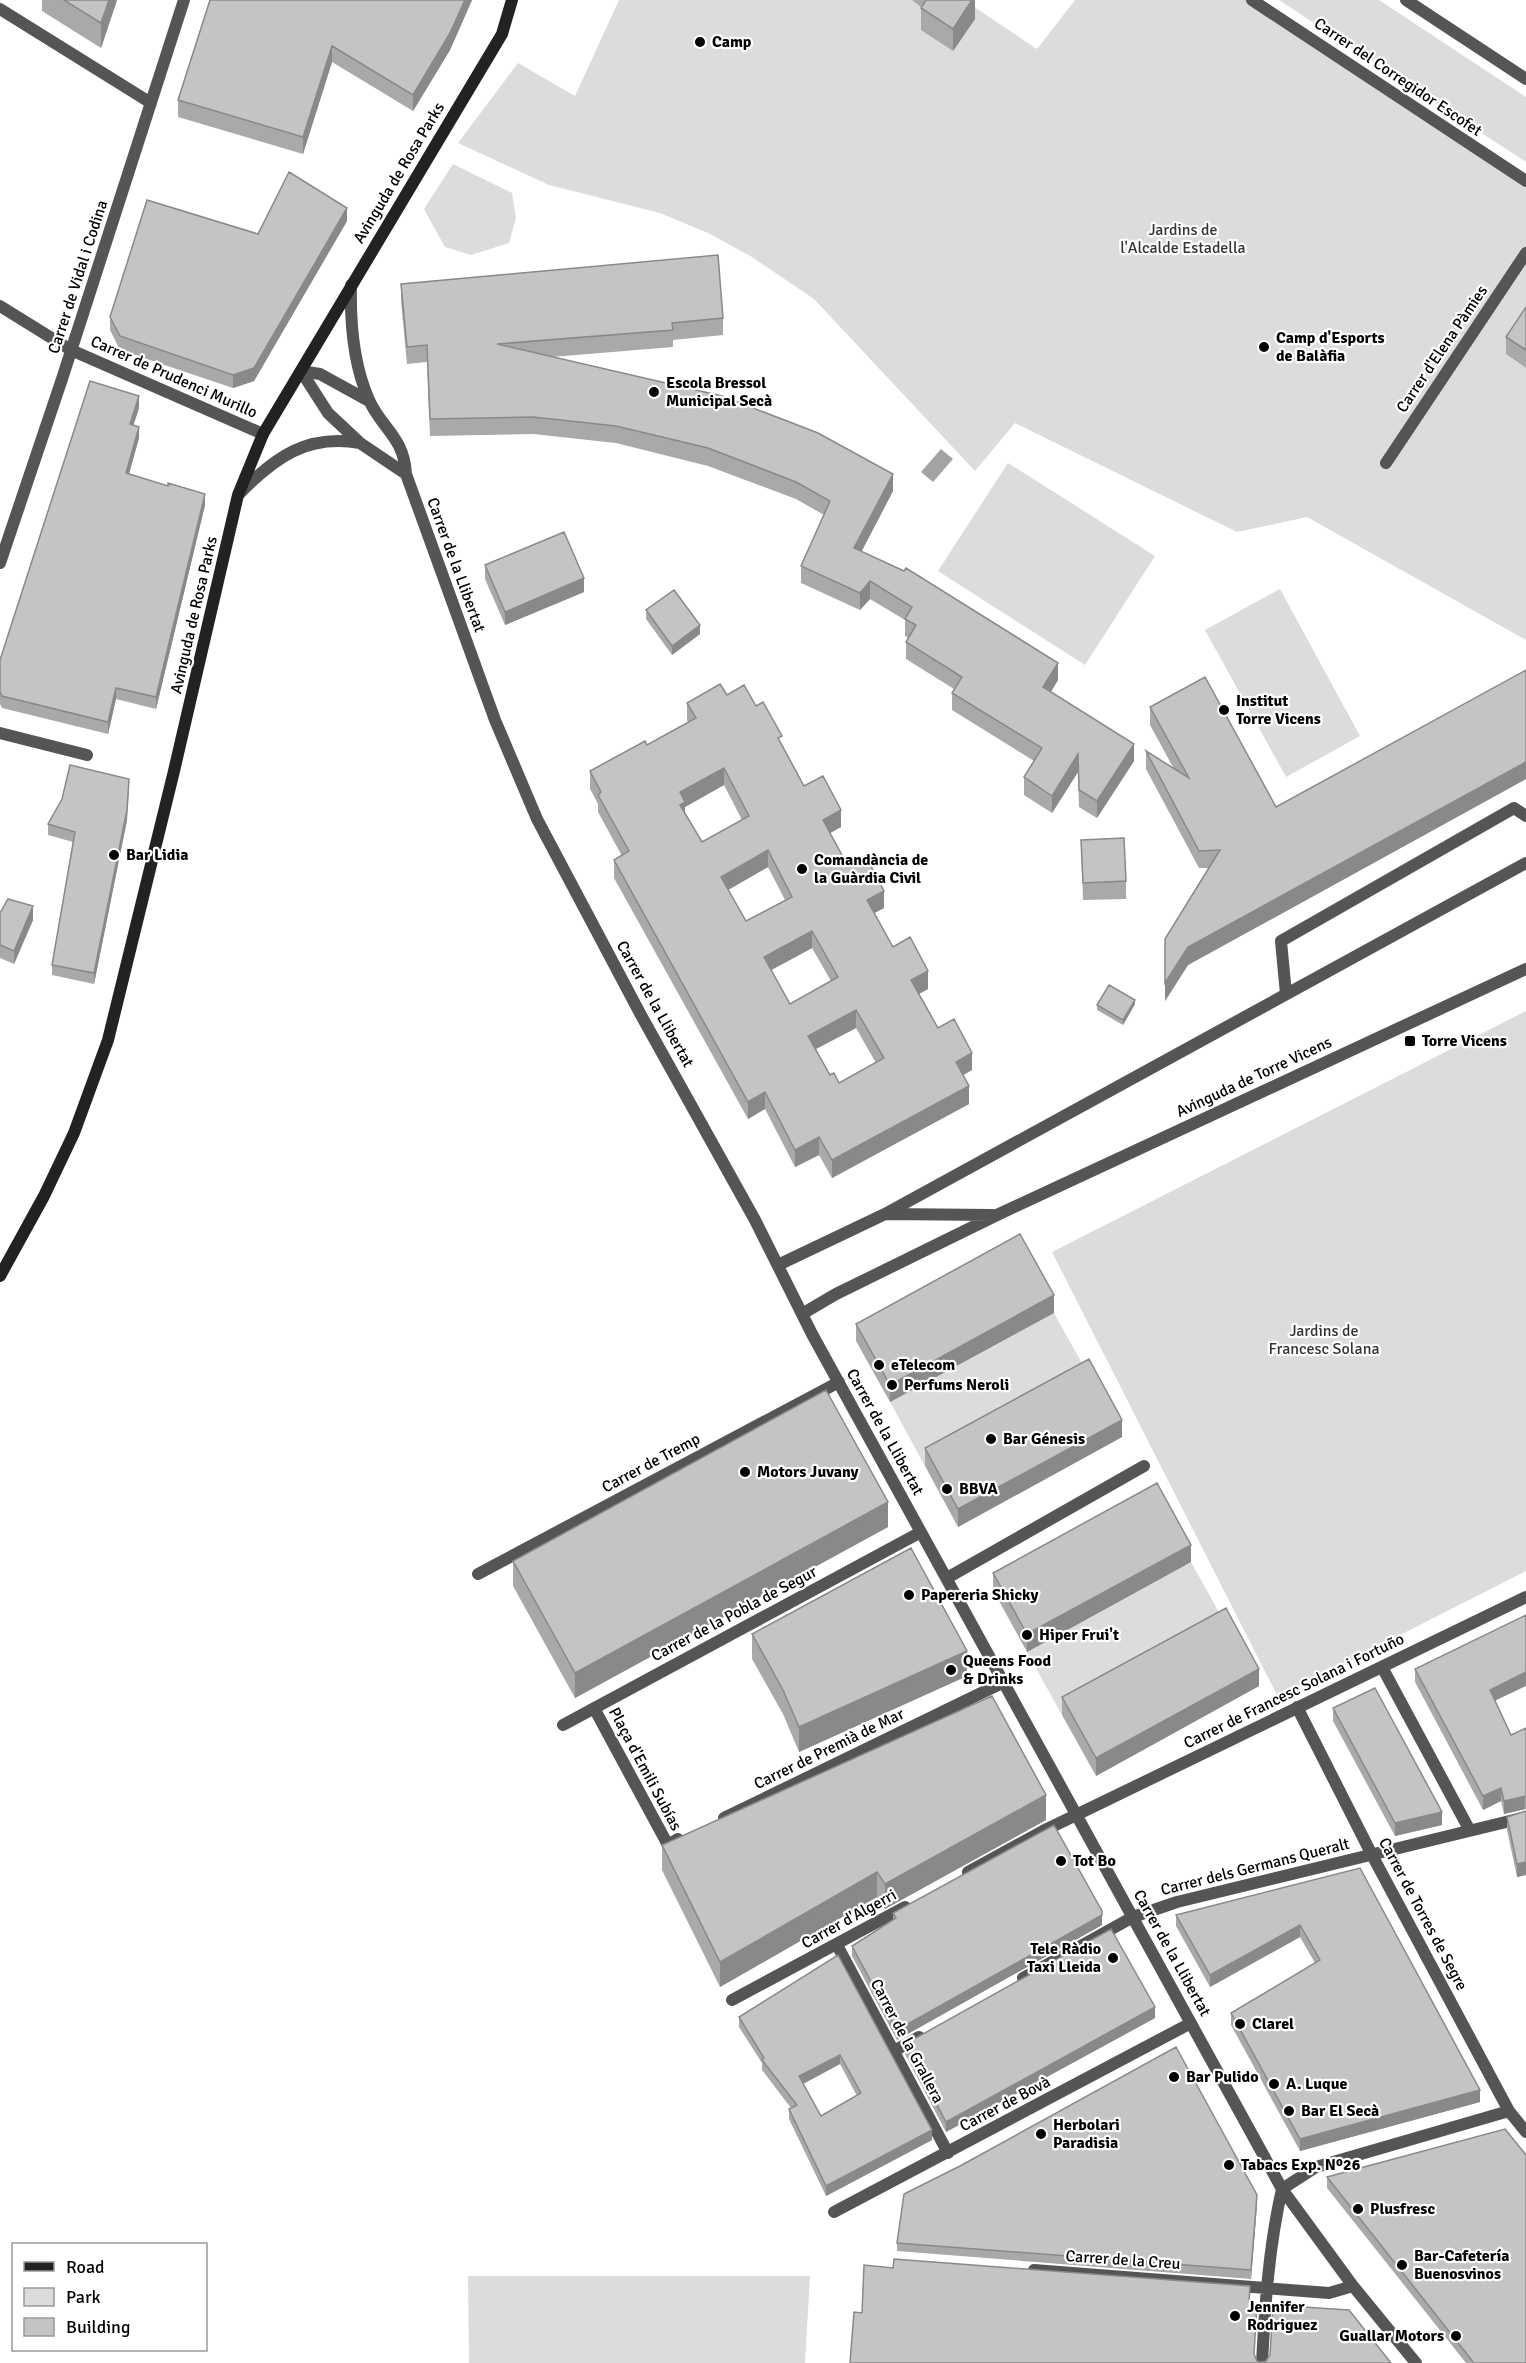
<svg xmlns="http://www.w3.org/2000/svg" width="1526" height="2363" viewBox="0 0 1526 2363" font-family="Signika,sans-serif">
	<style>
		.green { fill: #dcdcdc }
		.water { fill: #a3a3a3 }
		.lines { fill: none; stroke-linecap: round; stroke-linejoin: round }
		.service { stroke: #555; stroke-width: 12 }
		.pedestrian { stroke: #555; stroke-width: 12 }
		.minor { stroke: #555; stroke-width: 12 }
		.tertiary { stroke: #555; stroke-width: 12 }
		.secondary { stroke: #222; stroke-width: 12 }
		.wall { fill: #a9a9a9; fill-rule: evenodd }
		.shaded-wall { fill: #898989 }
		.building { fill: #c4c4c4; stroke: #898989; stroke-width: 1.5; fill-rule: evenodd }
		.poi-dot { fill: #000; stroke: #fff; stroke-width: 2 }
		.labels { text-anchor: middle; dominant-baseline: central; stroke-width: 4.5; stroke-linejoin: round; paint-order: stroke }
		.poi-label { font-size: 16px; font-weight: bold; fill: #000; stroke: #fff; text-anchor: start }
		.street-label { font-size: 16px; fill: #000; stroke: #fff }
		.park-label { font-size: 16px; fill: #333; stroke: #fff }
	</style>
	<rect width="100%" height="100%" fill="#fff"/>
	<path class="green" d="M 619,0 L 964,0 L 1037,49 L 1075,0 L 1252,0 L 1526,181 L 1526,324 L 1506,354 L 1526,368 L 1526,640 L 1307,517 L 1237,532 L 1015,423 L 975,471 L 814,299 L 752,257 L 708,233 L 660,213 L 549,185 L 458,143 L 518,63 L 575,96 Z
		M 1279,0 L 1379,0 L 1526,97 L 1526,162 Z
		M 453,164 L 512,193 L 516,218 L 509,243 L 471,255 L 445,247 L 424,209 Z
		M 1008,463 L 1155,556 L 1085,665 L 938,571 Z
		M 1280,589 L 1360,736 L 1286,777 L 1205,630 Z
		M 1526,1011 L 1526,1571 L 1278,1697 L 1052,1252 Z
		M 1054,1313 L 1089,1376 L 925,1466 L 890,1402 Z
		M 1191,1562 L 1226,1625 L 1062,1715 L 1027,1652 Z
		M 468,2276 L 810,2276 L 805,2363 L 469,2363 Z"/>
	<path class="water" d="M 941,449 L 953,459 L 933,482 L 921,472 Z"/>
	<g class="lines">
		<path class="service" d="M 1386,463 L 1526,253
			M 1286,994 L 1281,941 L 1514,808 L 1526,816
			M 947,1578 L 1144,1466"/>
		<path class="pedestrian" d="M 1382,1667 L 1469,1829"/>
		<path class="minor" d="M 0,9 L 151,103
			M 351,285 C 350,324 353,364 369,400 C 382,429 404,437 406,474 L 495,720 L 537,819 L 642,1017 L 755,1220 L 812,1334 L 1282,2189 L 1353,2286 L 1416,2363
			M 0,306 L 71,350 L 263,434
			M 301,371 L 328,413 L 360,443 L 406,474
			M 301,371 L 320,374 L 369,401
			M 239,494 C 275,457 307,434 360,443
			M 0,563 L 62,379 L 184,0
			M 0,733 L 87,755
			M 885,1214 L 1526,863
			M 778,1265 L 885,1214 L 993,1215
			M 802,1314 L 836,1294 L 997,1215 L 1526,969
			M 478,1574 L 839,1382
			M 1297,1707 L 1372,1855 L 1509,2111 L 1526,2132
			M 594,1708 L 668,1845 L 678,1839
			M 563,1725 L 921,1532
			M 724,1818 L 1004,1682
			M 968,1872 L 1043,1831 L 1526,1597
			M 837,1945 L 948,2153
			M 1023,1978 L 1133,1917 L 1177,1902 L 1526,1817
			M 732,2000 L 905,1907
			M 894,2051 L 919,2037
			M 834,2212 L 1191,2023
			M 1034,2270 L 1329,2293 L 1353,2286
			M 1262,2363 C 1265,2304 1269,2246 1282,2189 L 1316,2167 L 1509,2111"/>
		<path class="tertiary" d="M 1252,0 L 1526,181
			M 1406,0 L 1526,79"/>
		<path class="secondary" d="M 0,1276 L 44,1196 L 74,1133 L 108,1040 L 174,771 L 238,495 L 263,434 L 502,34 L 512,0"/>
	</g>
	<path class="wall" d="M 42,0 L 117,0 L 101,48 L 42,11 Z
		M 210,0 L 472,0 L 450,50 L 413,111 L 332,62 L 303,154 L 178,117 L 178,100 Z
		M 912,0 L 975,0 L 975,19 L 953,51 L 921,30 L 921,7 Z
		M 347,221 L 254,381 L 233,388 L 120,350 L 110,330 L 110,317 L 258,234 Z
		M 401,284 L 723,318 L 723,335 L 673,340 L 673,347 L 552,357 L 893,491 L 861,552 L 1058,680 L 1051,692 L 1134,761 L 1097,818 L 1079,807 L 1078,772 L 1052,813 L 1024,795 L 1024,777 L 1034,761 L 952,710 L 952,693 L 954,689 L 906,659 L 906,642 L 908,638 L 905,636 L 905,620 L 870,599 L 860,610 L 801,583 L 801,566 L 824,515 L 796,499 L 708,466 L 616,443 L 533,434 L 430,436 L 427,362 L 407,364 L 401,301 Z
		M 1526,307 L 1526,368 L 1506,354 L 1506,337 Z
		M 139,408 L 133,425 L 139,438 L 129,474 L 205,505 L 156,709 L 116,699 L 108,734 L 2,708 L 0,704 L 0,660 Z
		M 485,565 L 584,592 L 505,625 L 485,579 Z
		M 646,610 L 700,634 L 672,655 L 646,619 Z
		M 1526,670 L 1526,779 L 1188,965 L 1165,1001 L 1165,939 L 1209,868 L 1199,868 L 1146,769 L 1146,751 L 1174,769 L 1150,725 L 1150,707 L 1276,807 Z
		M 727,695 L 756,706 L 782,744 L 804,786 L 841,827 L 830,833 L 848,866 L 884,908 L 874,913 L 893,947 L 928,989 L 919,994 L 938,1028 L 972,1070 L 963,1075 L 969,1104 L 832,1178 L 819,1155 L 795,1167 L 765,1109 L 748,1119 L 614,878 L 614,860 L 622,856 L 598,812 L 598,804 L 590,789 L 590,771 L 647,745 L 688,722 L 687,720 L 687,703 ZM 724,785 L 742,820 L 702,842 L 685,813 L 685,807 ZM 768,867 L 785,900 L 746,921 L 728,890 ZM 812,948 L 831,981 L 790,1004 L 771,970 ZM 856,1028 L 876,1063 L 839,1083 L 830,1075 L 816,1049 Z
		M 129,789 L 127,820 L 94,984 L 52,975 L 52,965 L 73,842 L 48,835 L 48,824 L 62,799 Z
		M 1081,840 L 1126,881 L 1126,899 L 1083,900 Z
		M 0,913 L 33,920 L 14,964 L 0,958 Z
		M 1135,1004 L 1123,1025 L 1097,1010 L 1097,1005 Z
		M 1054,1313 L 890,1402 L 856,1341 L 856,1324 Z
		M 1122,1437 L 958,1527 L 925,1466 L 925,1448 Z
		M 888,1527 L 575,1698 L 513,1586 L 513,1561 Z
		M 1191,1562 L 1027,1652 L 993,1590 L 993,1573 Z
		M 752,1634 L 967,1676 L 799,1752 L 783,1714 L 752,1659 Z
		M 1415,1669 L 1495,1701 L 1511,1735 L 1526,1728 L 1526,1809 L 1504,1814 L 1501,1801 L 1483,1810 L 1415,1682 Z
		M 1259,1686 L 1096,1776 L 1062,1715 L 1062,1697 Z
		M 1333,1708 L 1442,1825 L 1395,1836 L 1333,1721 Z
		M 1526,1811 L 1526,1875 L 1517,1877 L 1507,1830 L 1507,1817 Z
		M 1046,1820 L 885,1909 L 877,1897 L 720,1987 L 662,1870 L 662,1845 Z
		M 1360,1868 L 1480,2102 L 1300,2151 L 1231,2025 L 1231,2013 L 1315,1963 L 1300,1937 L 1210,1987 L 1176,1926 L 1176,1915 Z
		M 893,1913 L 1102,1925 L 897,2040 L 852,1956 L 852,1946 L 893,1920 Z
		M 838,1955 L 932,2140 L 826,2196 L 789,2119 L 789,2109 L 791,2108 L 762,2070 L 762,2063 L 739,2027 L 739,2017 ZM 840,2064 L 857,2096 L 821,2116 L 803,2084 Z
		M 1155,2018 L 946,2132 L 905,2054 L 905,2044 Z
		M 1327,2177 L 1526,2363 L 1466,2363 L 1327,2188 Z
		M 1257,2204 L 1251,2279 L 897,2251 L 897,2243 Z"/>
	<path class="shaded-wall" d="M 109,0 L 117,0 L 101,48 L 101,23 Z
		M 465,0 L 472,0 L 450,50 L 413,111 L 413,95 Z
		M 972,0 L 975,0 L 975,19 L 953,51 L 953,29 Z
		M 332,46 L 332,62 L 303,154 L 303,137 Z
		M 347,208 L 347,221 L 254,381 L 233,388 L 233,375 Z
		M 139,396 L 139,408 L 130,436 L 130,424 Z
		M 139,427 L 139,438 L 126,484 L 126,473 Z
		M 893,474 L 893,491 L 854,566 L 854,548 Z
		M 205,494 L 205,505 L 156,709 L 156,697 Z
		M 584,578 L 584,592 L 505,625 L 505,612 Z
		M 870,581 L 870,599 L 860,610 L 860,593 Z
		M 700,625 L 700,634 L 672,655 L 672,646 Z
		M 1058,663 L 1058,680 L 1043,704 L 1043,687 Z
		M 116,688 L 116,699 L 108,734 L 108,722 Z
		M 1134,744 L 1134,761 L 1097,818 L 1097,801 Z
		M 1078,754 L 1078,772 L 1052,813 L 1052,796 Z
		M 1526,762 L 1526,779 L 1188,965 L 1165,1001 L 1165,983 L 1188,947 Z
		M 724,768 L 724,785 L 685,807 L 685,820 L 680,822 L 680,792 Z
		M 129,779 L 127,820 L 94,984 L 94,973 Z
		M 841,810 L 841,827 L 823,837 L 823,820 Z
		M 768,850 L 768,867 L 721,894 L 721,877 Z
		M 884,891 L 884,908 L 867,917 L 867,900 Z
		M 33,906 L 33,920 L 14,964 L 14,951 Z
		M 812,931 L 812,948 L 764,974 L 764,957 Z
		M 928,971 L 928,989 L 911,998 L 911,980 Z
		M 1135,1000 L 1135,1004 L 1123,1025 L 1123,1020 Z
		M 856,1010 L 856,1028 L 808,1053 L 808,1036 Z
		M 972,1053 L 972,1070 L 956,1079 L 956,1062 Z
		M 969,1086 L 969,1104 L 832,1178 L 832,1160 Z
		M 765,1092 L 765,1109 L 748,1119 L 748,1102 Z
		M 819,1137 L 819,1155 L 795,1167 L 795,1150 Z
		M 1054,1295 L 1054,1313 L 890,1402 L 890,1385 Z
		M 1122,1420 L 1122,1437 L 958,1527 L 958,1509 Z
		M 888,1502 L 888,1527 L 575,1698 L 575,1673 Z
		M 1191,1545 L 1191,1562 L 1027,1652 L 1027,1634 Z
		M 967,1651 L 967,1676 L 799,1752 L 799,1727 Z
		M 1259,1669 L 1259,1686 L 1096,1776 L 1096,1758 Z
		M 1526,1672 L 1526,1686 L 1490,1703 L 1490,1690 Z
		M 1501,1788 L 1501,1801 L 1483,1810 L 1483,1796 Z
		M 1046,1795 L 1046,1820 L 885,1909 L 885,1884 Z
		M 1525,1796 L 1525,1809 L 1504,1814 L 1504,1801 Z
		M 1442,1812 L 1442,1825 L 1395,1836 L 1395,1823 Z
		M 1526,1862 L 1526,1875 L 1517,1877 L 1517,1864 Z
		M 877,1872 L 877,1897 L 720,1987 L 720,1962 Z
		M 1102,1915 L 1102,1925 L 897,2040 L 897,2030 Z
		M 1300,1925 L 1300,1937 L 1210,1987 L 1210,1975 Z
		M 1155,2007 L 1155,2018 L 946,2132 L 946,2122 Z
		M 840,2055 L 840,2064 L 799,2086 L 799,2076 Z
		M 1480,2090 L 1480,2102 L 1300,2151 L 1300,2139 Z
		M 932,2130 L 932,2140 L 826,2196 L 826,2186 Z
		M 1257,2195 L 1257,2204 L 1251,2279 L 1251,2270 Z"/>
	<path class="building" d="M 64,0 L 109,0 L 101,23 Z
		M 210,0 L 465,0 L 450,33 L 413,95 L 332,46 L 303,137 L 178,100 Z
		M 926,0 L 972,0 L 953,29 L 921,8 Z
		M 289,172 L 347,208 L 254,368 L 233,375 L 120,336 L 110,317 L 147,200 L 258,234 Z
		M 718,255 L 723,318 L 672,323 L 673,330 L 497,344 L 722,396 L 818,433 L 893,474 L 854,548 L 904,571 L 906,568 L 1058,663 L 1043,687 L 1134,744 L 1097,801 L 1079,790 L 1078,754 L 1052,796 L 1024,777 L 1042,748 L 952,693 L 962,677 L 906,642 L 916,625 L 905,619 L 912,607 L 870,581 L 860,593 L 801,566 L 830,501 L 796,482 L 708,448 L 616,426 L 533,417 L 430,419 L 427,345 L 407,347 L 401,284 Z
		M 1526,307 L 1526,350 L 1506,337 Z
		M 90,381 L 139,396 L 130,424 L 139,427 L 126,473 L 168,486 L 168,483 L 205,494 L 156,697 L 116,688 L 108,722 L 2,696 L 0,692 L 0,660 Z
		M 564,532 L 584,578 L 505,612 L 485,565 Z
		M 674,590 L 700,625 L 672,646 L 646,610 Z
		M 1526,670 L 1526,762 L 1188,947 L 1165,983 L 1165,939 L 1220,850 L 1199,851 L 1146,751 L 1189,778 L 1150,707 L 1205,677 L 1276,807 Z
		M 720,684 L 727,695 L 744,685 L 756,706 L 763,702 L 782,736 L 778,738 L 804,786 L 823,776 L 841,810 L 823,820 L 848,866 L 866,857 L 884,891 L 867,900 L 893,947 L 910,937 L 928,971 L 911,980 L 938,1028 L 954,1019 L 972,1053 L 956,1062 L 969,1086 L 832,1160 L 819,1137 L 795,1150 L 765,1092 L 748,1102 L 614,860 L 629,851 L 598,795 L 601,792 L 590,771 L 645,741 L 647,745 L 696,718 L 687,703 ZM 724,768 L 749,816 L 702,842 L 680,805 L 685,802 L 680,792 ZM 768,850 L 792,897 L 746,921 L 721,877 ZM 812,931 L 838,977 L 790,1004 L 764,957 ZM 856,1010 L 884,1058 L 839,1083 L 834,1073 L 830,1075 L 808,1036 Z
		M 70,765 L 129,779 L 127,810 L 94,973 L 52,965 L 75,832 L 48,824 L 62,799 Z
		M 1124,838 L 1126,881 L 1083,883 L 1081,840 Z
		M 8,899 L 33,906 L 14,951 L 0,945 L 0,913 Z
		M 1109,985 L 1135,1000 L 1123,1020 L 1097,1005 Z
		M 1020,1234 L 1054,1295 L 890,1385 L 856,1324 Z
		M 1089,1359 L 1122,1420 L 958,1509 L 925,1448 Z
		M 826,1390 L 888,1502 L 575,1673 L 513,1561 Z
		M 1157,1483 L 1191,1545 L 1027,1634 L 993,1573 Z
		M 911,1548 L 967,1651 L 799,1727 L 783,1690 L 752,1634 Z
		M 1226,1608 L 1259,1669 L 1096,1758 L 1062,1697 Z
		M 1526,1615 L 1526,1672 L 1490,1690 L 1511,1735 L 1526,1728 L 1526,1796 L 1504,1801 L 1501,1788 L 1483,1796 L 1415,1669 Z
		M 1375,1688 L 1442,1812 L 1395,1823 L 1333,1708 Z
		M 992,1696 L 1046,1795 L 885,1884 L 877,1872 L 720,1962 L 662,1845 Z
		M 1526,1811 L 1526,1862 L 1517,1864 L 1507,1817 Z
		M 1054,1825 L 1102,1911 L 1102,1915 L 897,2030 L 852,1946 L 896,1918 L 893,1913 Z
		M 1360,1868 L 1480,2090 L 1300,2139 L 1231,2013 L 1320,1960 L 1300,1925 L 1210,1975 L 1176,1915 Z
		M 1111,1929 L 1155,2007 L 946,2122 L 905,2044 Z
		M 838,1955 L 932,2130 L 826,2186 L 789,2109 L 797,2105 L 762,2060 L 764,2058 L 739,2017 ZM 840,2055 L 861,2093 L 821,2116 L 799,2076 Z
		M 1176,2047 L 1257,2195 L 1251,2270 L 897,2243 L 904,2194 L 960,2166 Z
		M 1505,2129 L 1526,2155 L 1526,2363 L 1474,2363 L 1327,2177 Z
		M 894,2259 L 1250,2286 L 1249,2302 L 1257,2303 L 1254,2354 L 1257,2361 L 1261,2362 L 1266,2361 L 1270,2355 L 1273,2305 L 1349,2310 L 1391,2363 L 850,2363 L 854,2312 L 862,2313 L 864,2265 L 893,2268 Z"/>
	<g class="poi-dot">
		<circle cx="700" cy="42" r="6"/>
		<circle cx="1264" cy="347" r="6"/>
		<circle cx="654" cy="392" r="6"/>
		<circle cx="1224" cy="710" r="6"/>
		<circle cx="114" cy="855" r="6"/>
		<circle cx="802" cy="869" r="6"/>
		<rect x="1404" y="1035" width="12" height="12" rx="3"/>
		<circle cx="879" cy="1365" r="6"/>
		<circle cx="892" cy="1385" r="6"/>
		<circle cx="991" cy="1439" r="6"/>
		<circle cx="745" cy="1472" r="6"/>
		<circle cx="947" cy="1489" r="6"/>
		<circle cx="909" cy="1595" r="6"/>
		<circle cx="1027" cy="1635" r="6"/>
		<circle cx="951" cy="1670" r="6"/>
		<circle cx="1061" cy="1861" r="6"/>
		<circle cx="1113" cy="1958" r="6"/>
		<circle cx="1240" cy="2024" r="6"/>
		<circle cx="1174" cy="2077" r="6"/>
		<circle cx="1274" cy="2084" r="6"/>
		<circle cx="1289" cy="2111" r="6"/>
		<circle cx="1041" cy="2134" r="6"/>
		<circle cx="1229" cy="2165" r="6"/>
		<circle cx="1358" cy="2209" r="6"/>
		<circle cx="1402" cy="2265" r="6"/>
		<circle cx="1235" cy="2316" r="6"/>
		<circle cx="1456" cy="2336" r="6"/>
	</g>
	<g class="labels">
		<g class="poi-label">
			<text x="712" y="42">Camp</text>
			<text x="1276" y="338">Camp d'Esports<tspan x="1276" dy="18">de Balàfia</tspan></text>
			<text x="666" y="383">Escola Bressol<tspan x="666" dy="18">Municipal Secà</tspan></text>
			<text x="1236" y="701">Institut<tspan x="1236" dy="18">Torre Vicens</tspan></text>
			<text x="126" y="855">Bar Lidia</text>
			<text x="814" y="860">Comandància de<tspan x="814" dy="18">la Guàrdia Civil</tspan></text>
			<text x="1422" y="1041">Torre Vicens</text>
			<text x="891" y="1365">eTelecom</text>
			<text x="904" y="1385">Perfums Neroli</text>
			<text x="1003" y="1439">Bar Génesis</text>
			<text x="757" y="1472">Motors Juvany</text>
			<text x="959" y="1489">BBVA</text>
			<text x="921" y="1595">Papereria Shicky</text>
			<text x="1039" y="1635">Hiper Frui't</text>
			<text x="963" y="1661">Queens Food<tspan x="963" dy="18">&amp; Drinks</tspan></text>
			<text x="1073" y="1861">Tot Bo</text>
			<text x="1101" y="1949" text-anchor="end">Tele Ràdio<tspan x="1101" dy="18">Taxi Lleida</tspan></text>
			<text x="1252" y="2024">Clarel</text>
			<text x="1186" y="2077">Bar Pulido</text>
			<text x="1286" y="2084">A. Luque</text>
			<text x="1301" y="2111">Bar El Secà</text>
			<text x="1053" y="2125">Herbolari<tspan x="1053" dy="18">Paradisia</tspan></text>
			<text x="1241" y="2165">Tabacs Exp. Nº26</text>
			<text x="1370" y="2209">Plusfresc</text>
			<text x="1414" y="2256">Bar-Cafetería<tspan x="1414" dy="18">Buenosvinos</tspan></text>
			<text x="1247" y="2307">Jennifer<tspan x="1247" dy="18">Rodriguez</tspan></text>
			<text x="1444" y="2336" text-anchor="end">Guallar Motors</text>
		</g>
		<g class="street-label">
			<text transform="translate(1398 77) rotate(34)">Carrer del Corregidor Escofet</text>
			<text transform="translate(399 173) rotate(-59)">Avinguda de Rosa Parks</text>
			<text transform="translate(78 277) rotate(-72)">Carrer de Vidal i Codina</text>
			<text transform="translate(1442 349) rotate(-56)">Carrer d'Elena Pàmies</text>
			<text transform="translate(174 377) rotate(24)">Carrer de Prudenci Murillo</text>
			<text transform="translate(456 565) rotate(70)">Carrer de la Llibertat</text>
			<text transform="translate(194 615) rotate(-77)">Avinguda de Rosa Parks</text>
			<text transform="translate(655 1004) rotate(61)">Carrer de la Llibertat</text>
			<text transform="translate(1254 1077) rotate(-25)">Avinguda de Torre Vicens</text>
			<text transform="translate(885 1432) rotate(61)">Carrer de la Llibertat</text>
			<text transform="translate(651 1463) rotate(-28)">Carrer de Tremp</text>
			<text transform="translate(734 1614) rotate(-28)">Carrer de la Pobla de Segur</text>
			<text transform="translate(1294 1691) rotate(-26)">Carrer de Francesc Solana i Fortuño</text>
			<text transform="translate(829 1749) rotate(-26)">Carrer de Premià de Mar</text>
			<text transform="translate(645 1769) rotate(62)">Plaça d'Emili Subías</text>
			<text transform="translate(1255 1867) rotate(-14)">Carrer dels Germans Queralt</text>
			<text transform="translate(1423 1914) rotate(62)">Carrer de Torres de Segre</text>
			<text transform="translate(849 1919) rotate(-29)">Carrer d'Algerri</text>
			<text transform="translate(1172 1953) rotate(61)">Carrer de la Llibertat</text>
			<text transform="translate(907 2041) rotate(62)">Carrer de la Grallera</text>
			<text transform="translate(1005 2104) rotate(-28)">Carrer de Bovà</text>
			<text transform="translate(1123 2260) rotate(4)">Carrer de la Creu</text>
		</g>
		<g class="park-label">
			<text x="1183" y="230">Jardins de<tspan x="1183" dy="18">l'Alcalde Estadella</tspan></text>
			<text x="1324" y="1331">Jardins de<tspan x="1324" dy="18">Francesc Solana</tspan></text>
		</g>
	</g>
	<rect x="12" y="2243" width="195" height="108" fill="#ffffff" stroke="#999999" stroke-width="1.5"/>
	<rect x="24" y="2262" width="30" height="9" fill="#222222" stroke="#999999" stroke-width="1.5"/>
	<text x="66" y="2273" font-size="18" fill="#000000">Road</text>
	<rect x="24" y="2288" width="30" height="18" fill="#dcdcdc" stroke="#999999" stroke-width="1.5"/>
	<text x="66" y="2303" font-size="18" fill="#000000">Park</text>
	<rect x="24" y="2318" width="30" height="18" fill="#c4c4c4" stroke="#999999" stroke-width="1.5"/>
	<text x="66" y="2333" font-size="18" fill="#000000">Building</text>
</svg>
